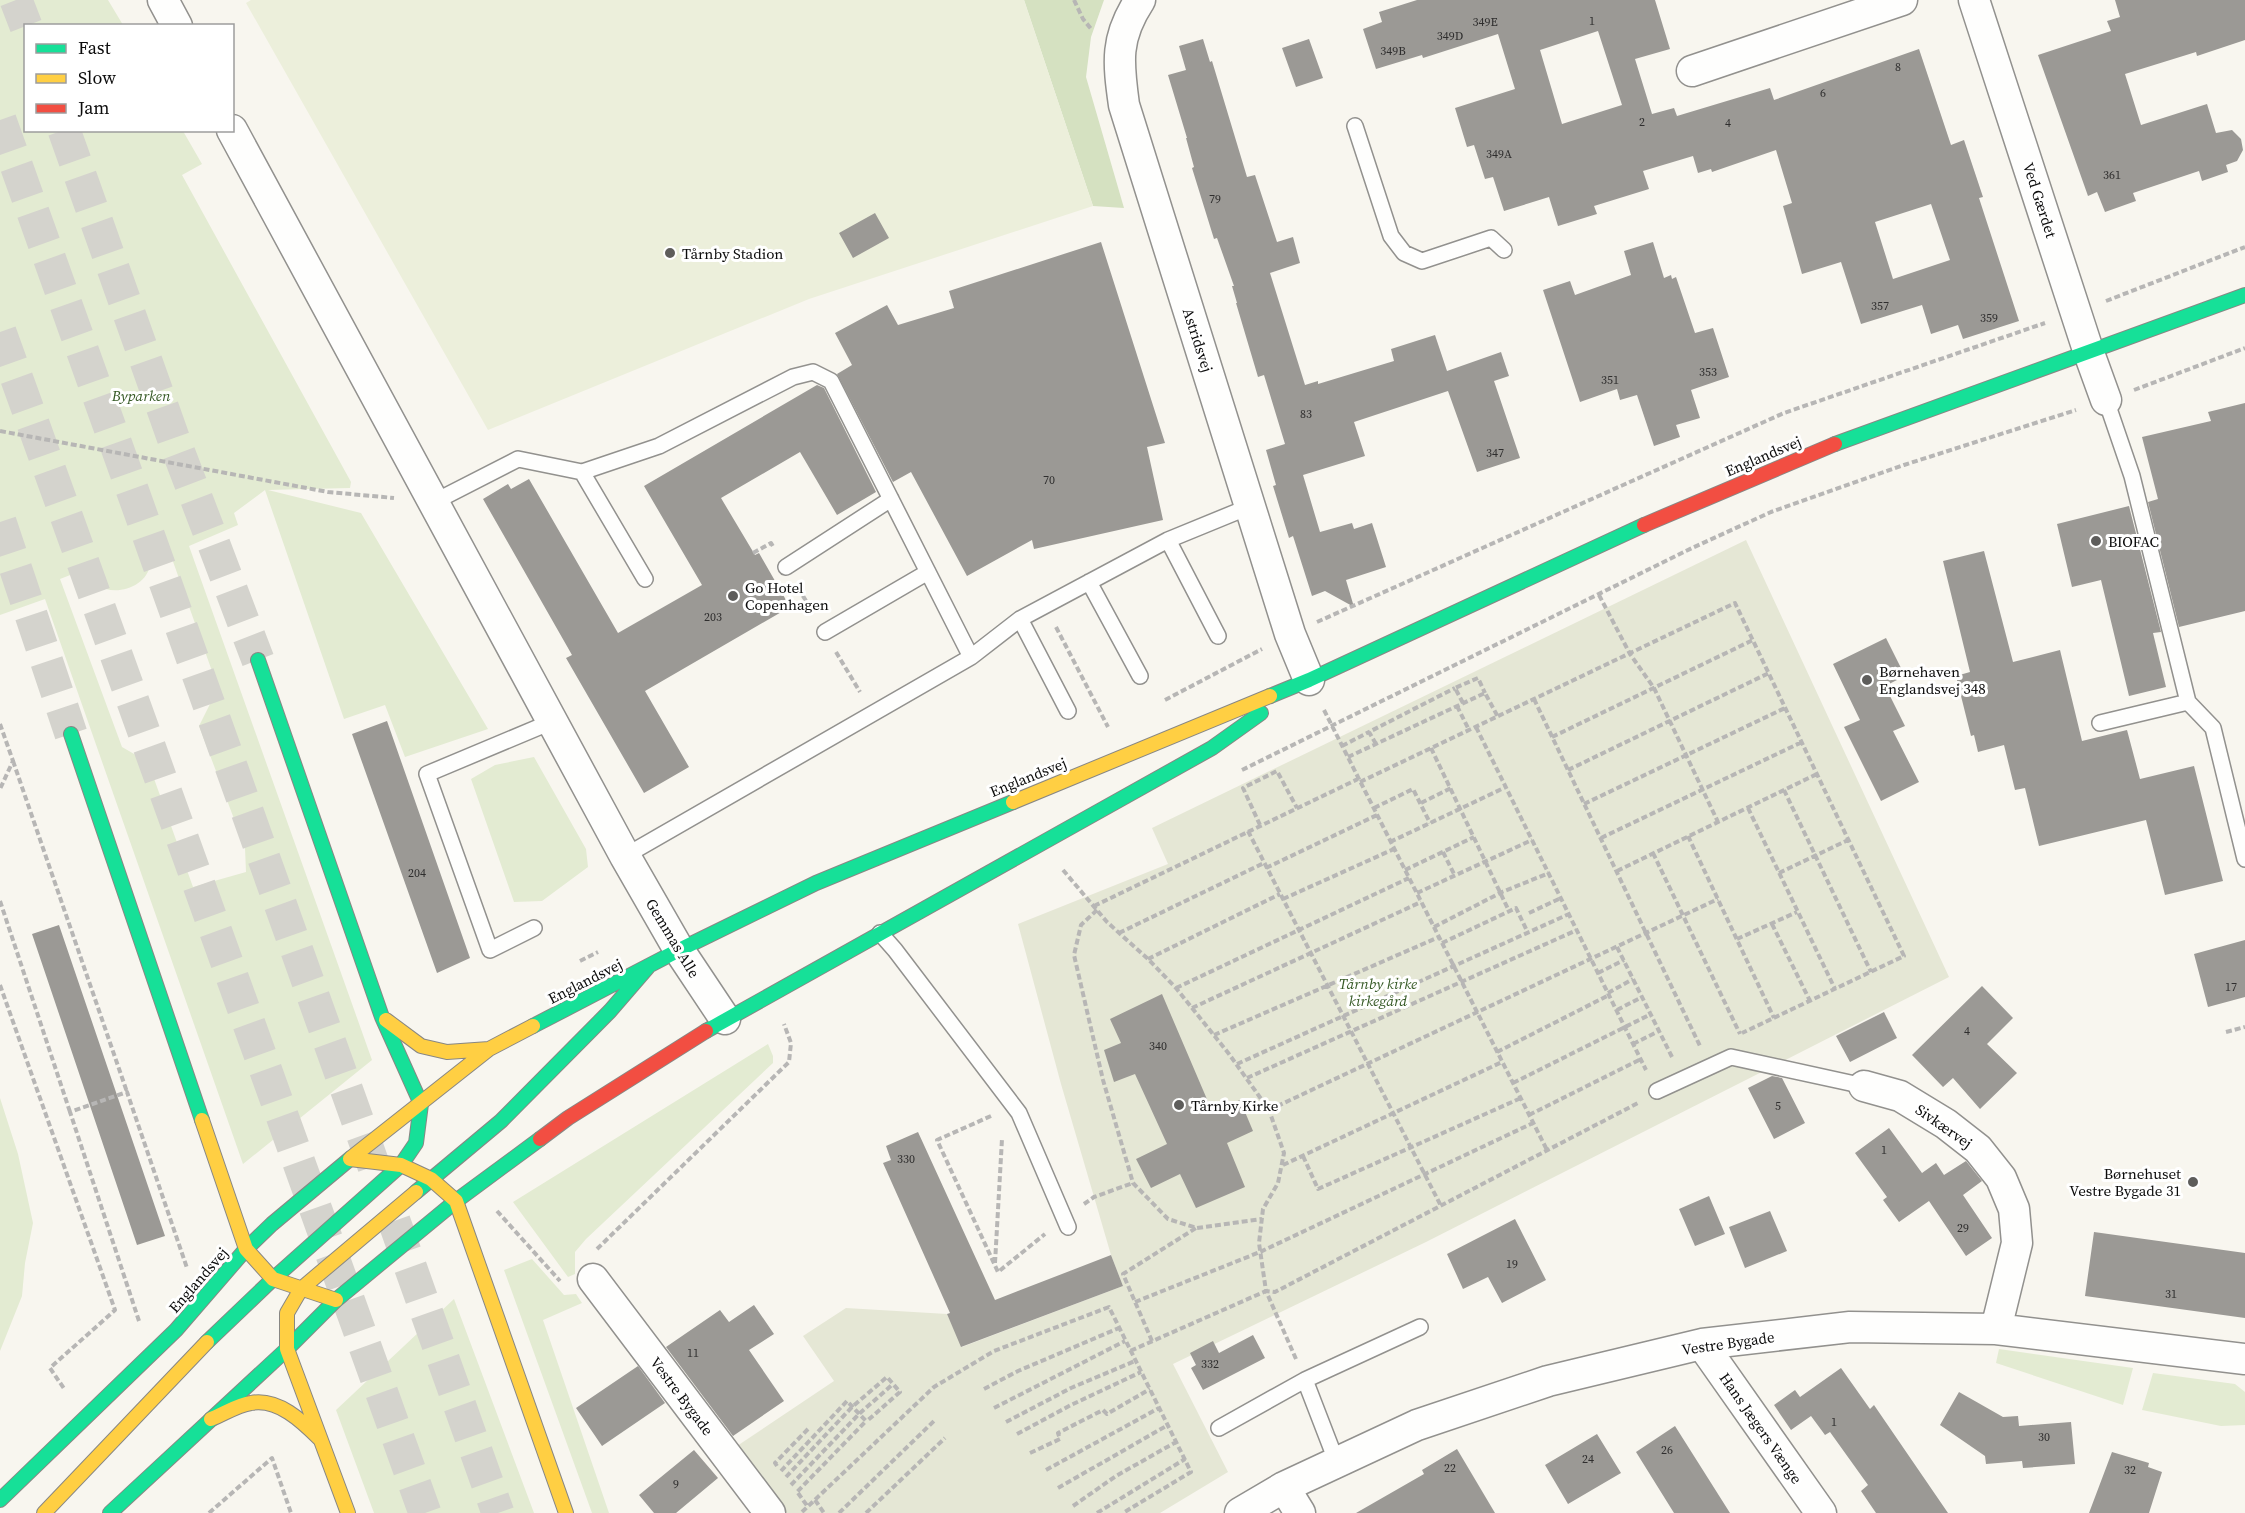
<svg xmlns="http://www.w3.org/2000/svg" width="2245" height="1513" viewBox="0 0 2245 1513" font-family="'Source Serif 4',serif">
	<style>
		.green { fill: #e3ebd2; fill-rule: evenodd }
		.forest { fill: #d5e1c1 }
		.cemetery { fill: #e5e7d5 }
		.pitch { fill: #ecefdb }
		.building { fill: #9b9995; fill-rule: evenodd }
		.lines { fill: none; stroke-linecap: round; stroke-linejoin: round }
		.highway-tunnel { stroke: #d4d3cd; stroke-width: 33; stroke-dasharray: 33 16; stroke-linecap: butt }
		.lane-casing { stroke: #92918e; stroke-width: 18 }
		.street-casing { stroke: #92918e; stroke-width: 33 }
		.fast-casing { stroke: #888784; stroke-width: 16 }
		.slow-casing { stroke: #888784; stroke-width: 16 }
		.jam-casing { stroke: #888784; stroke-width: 16 }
		.path { stroke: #b7b6b5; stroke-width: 4; stroke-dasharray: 6 3; stroke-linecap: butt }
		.lane { stroke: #fefefd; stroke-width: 15 }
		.street { stroke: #fefefd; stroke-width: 30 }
		.fast { stroke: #16e098; stroke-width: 14 }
		.slow { stroke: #ffcf43; stroke-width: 14 }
		.jam { stroke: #f24e42; stroke-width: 14 }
		.poi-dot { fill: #5e5d5b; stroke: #fff; stroke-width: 2 }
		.labels { text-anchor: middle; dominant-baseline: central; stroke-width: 6; stroke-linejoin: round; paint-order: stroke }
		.number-label { font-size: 12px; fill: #2f2e2e }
		.street-label { font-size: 15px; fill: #0b0b0b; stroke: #fff }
		.poi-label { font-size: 15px; fill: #0b0b0b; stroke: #fff; text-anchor: start }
		.park-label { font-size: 15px; font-style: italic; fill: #355925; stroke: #fff }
	</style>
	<rect width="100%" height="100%" fill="#f8f6ef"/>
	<path class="green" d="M 0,0 L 108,0 L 123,25 L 26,26 L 26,130 L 183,131 L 202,164 L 182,175 L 351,482 L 350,488 L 268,490 L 361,513 L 488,729 L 405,757 L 385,705 L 344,719 L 265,490 L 234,513 L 238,525 L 189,546 L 372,1060 L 243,1164 L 45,599 L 0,615 ZM 165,539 L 218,688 L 199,726 L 245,848 L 246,872 L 193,887 L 148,762 L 122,747 L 60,579 L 78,572 L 81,576 C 89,580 97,586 106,589 C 123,594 148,584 150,564 C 150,558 148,551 147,546 Z
		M 534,757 L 586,849 L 588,867 L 542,901 L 514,902 L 471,779 L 495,765 Z
		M 768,1044 L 773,1056 L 773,1063 L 586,1239 L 575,1252 L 575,1274 L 568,1277 L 513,1202 Z
		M 0,1098 L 18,1154 L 33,1223 L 25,1263 L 22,1296 L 0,1351 Z
		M 532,1259 L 564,1295 L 576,1294 L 582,1303 L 543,1320 L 609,1513 L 592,1513 L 504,1270 Z
		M 454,1299 L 534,1513 L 374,1513 L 336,1410 Z
		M 1999,1349 L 2133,1368 L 2123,1405 L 1996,1363 Z
		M 2153,1373 L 2235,1384 L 2245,1392 L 2245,1425 L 2221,1426 L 2142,1410 Z"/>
	<path class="forest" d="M 1024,0 L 1104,0 L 1091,37 L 1086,77 L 1124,208 L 1093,206 Z"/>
	<path class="cemetery" d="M 1746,540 L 1949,977 L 1426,1242 L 1173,1364 L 1228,1472 L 1160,1513 L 787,1513 L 737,1446 L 834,1381 L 803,1336 L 846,1308 L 947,1314 L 962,1347 L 1123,1286 L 1111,1255 L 1061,1084 L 1018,924 L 1168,864 L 1152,828 Z"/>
	<path class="pitch" d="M 251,0 L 1024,0 L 1093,206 L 809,299 L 488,430 L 246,3 Z"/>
	<path class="building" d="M 1417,0 L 1655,0 L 1670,49 L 1635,59 L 1652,114 L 1674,108 L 1677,116 L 1770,88 L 1774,100 L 1919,49 L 1951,145 L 1964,140 L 1983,197 L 1979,198 L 2019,321 L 1963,339 L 1958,325 L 1931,334 L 1922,305 L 1861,324 L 1841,262 L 1802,274 L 1783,206 L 1792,203 L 1776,150 L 1712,172 L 1711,169 L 1698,173 L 1693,156 L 1643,171 L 1649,189 L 1594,206 L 1597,214 L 1558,226 L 1549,197 L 1504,211 L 1493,177 L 1485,179 L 1474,145 L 1467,147 L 1455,108 L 1515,89 L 1498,34 L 1423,58 L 1422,55 L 1376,69 L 1363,29 L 1382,22 L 1379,12 ZM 1598,31 L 1622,105 L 1562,124 L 1540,50 ZM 1931,204 L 1950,260 L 1893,279 L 1875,222 Z
		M 2115,0 L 2245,0 L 2245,40 L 2197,56 L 2196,52 L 2125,74 L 2141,125 L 2207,104 L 2216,133 L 2232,130 L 2241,139 L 2243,150 L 2237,161 L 2226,165 L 2228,172 L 2202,181 L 2199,171 L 2133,193 L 2136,201 L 2105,212 L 2097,192 L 2088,196 L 2038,55 L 2111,31 L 2107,21 L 2120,17 Z
		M 1203,39 L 1210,62 L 1212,61 L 1247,177 L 1255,175 L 1277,242 L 1293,237 L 1300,263 L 1270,273 L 1305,385 L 1318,381 L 1318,384 L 1394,361 L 1391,349 L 1435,335 L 1447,371 L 1501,352 L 1509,376 L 1494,381 L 1520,458 L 1477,472 L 1448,391 L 1354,422 L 1365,456 L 1303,475 L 1320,532 L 1352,523 L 1354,529 L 1372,523 L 1386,567 L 1346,580 L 1354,607 L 1325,591 L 1312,596 L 1293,536 L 1289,538 L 1273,486 L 1276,485 L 1266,450 L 1285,444 L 1264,375 L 1258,377 L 1236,303 L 1237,303 L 1232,286 L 1234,286 L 1217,238 L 1214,239 L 1192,168 L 1194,167 L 1186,138 L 1187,138 L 1168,75 L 1186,70 L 1179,46 Z
		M 1309,39 L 1323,78 L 1296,87 L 1282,48 Z
		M 875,213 L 889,238 L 853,258 L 839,233 Z
		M 1101,242 L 1165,443 L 1147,447 L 1163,520 L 1034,549 L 1032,540 L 967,576 L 911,472 L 893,482 L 837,374 L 852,365 L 835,333 L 887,305 L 898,325 L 954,308 L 949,291 Z
		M 1653,242 L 1664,278 L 1671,275 L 1672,279 L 1676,277 L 1695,333 L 1713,328 L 1729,377 L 1691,390 L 1700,418 L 1676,425 L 1680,437 L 1654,446 L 1637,395 L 1620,400 L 1617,389 L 1580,402 L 1543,290 L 1570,281 L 1575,295 L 1631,275 L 1624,251 Z
		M 817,385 L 824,388 L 876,492 L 837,515 L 800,452 L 721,498 L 755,555 L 759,553 L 790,607 L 645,691 L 689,767 L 644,793 L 566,658 L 572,655 L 483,499 L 508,484 L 511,489 L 529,479 L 618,633 L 702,585 L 644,486 Z
		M 2245,403 L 2245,611 L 2179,627 L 2148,502 L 2158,499 L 2142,437 L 2211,421 L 2208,412 Z
		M 2129,506 L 2161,632 L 2153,633 L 2166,687 L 2129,696 L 2101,580 L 2072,587 L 2057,524 Z
		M 1984,551 L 2013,662 L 2060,650 L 2082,741 L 2127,730 L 2140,779 L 2194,766 L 2223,881 L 2165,895 L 2146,820 L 2039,846 L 2025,788 L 2015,790 L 2004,745 L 1978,752 L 1974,735 L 1971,736 L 1956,676 L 1970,672 L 1943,561 Z
		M 1886,638 L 1905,676 L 1885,686 L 1905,726 L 1893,731 L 1919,782 L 1881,801 L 1844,727 L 1860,720 L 1833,664 Z
		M 387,721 L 470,958 L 437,973 L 352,734 Z
		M 59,925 L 165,1236 L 137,1245 L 32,934 Z
		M 2245,940 L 2245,997 L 2208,1007 L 2194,954 Z
		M 1982,986 L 2013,1018 L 1987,1044 L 2017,1073 L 1980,1109 L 1953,1078 L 1943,1087 L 1912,1055 Z
		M 1162,994 L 1212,1111 L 1240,1100 L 1253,1131 L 1227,1143 L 1245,1187 L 1196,1208 L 1180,1174 L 1151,1188 L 1136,1159 L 1167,1144 L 1135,1074 L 1114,1082 L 1104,1050 L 1121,1043 L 1110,1019 Z
		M 1884,1012 L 1897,1038 L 1850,1062 L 1836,1036 Z
		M 1772,1076 L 1782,1078 L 1805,1123 L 1774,1139 L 1748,1088 Z
		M 1889,1128 L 1922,1173 L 1936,1163 L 1944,1175 L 1966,1161 L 1982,1181 L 1963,1195 L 1992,1238 L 1966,1256 L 1929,1201 L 1899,1222 L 1883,1200 L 1887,1197 L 1855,1153 Z
		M 918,1132 L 995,1300 L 1111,1255 L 1123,1286 L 961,1347 L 947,1314 L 950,1313 L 883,1163 L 891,1160 L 886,1146 Z
		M 1709,1196 L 1725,1234 L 1695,1246 L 1679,1209 Z
		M 1770,1211 L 1787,1251 L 1745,1268 L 1729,1227 Z
		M 1515,1219 L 1546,1280 L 1502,1303 L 1488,1277 L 1463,1289 L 1447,1254 Z
		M 2094,1232 L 2245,1253 L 2245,1318 L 2085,1296 Z
		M 754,1305 L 774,1334 L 749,1350 L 784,1401 L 733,1436 L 666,1347 L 720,1310 L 729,1322 Z
		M 1253,1335 L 1265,1358 L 1203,1390 L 1191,1368 L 1196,1365 L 1190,1353 L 1213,1341 L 1219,1353 Z
		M 638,1366 L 665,1403 L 602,1446 L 576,1408 Z
		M 1841,1368 L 1870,1409 L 1874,1405 L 1948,1513 L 1876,1513 L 1861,1491 L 1868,1485 L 1830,1432 L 1825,1435 L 1811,1416 L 1791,1430 L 1774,1405 L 1795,1390 L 1800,1397 Z
		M 1959,1392 L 2003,1417 L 2018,1416 L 2019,1426 L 2071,1422 L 2075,1464 L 2023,1468 L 2022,1461 L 1986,1464 L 1985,1456 L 1940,1425 Z
		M 1675,1426 L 1730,1513 L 1674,1513 L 1636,1452 Z
		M 1597,1434 L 1621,1473 L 1568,1504 L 1545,1465 Z
		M 1457,1449 L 1495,1513 L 1356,1513 L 1424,1474 L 1422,1470 Z
		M 694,1450 L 718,1478 L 676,1513 L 654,1513 L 639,1495 Z
		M 2112,1452 L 2149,1463 L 2148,1467 L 2162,1472 L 2149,1513 L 2089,1513 Z"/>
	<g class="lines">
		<path class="highway-tunnel" d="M 16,0 L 26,26
			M 0,120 L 376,1172
			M 64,130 L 174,440 L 258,660
			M 0,332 L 425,1513
			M 0,522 L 71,734
			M 394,1221 L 498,1513"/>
		<g class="lane-casing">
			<path id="lane" d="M 1355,126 L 1391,236 L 1404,253 L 1422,261 L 1491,238 L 1504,250
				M 582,472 L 645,579
				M 434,502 L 518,459 L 582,472 L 659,446 L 793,377 L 813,372 L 831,381 L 971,657
				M 1168,540 L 1218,636
				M 786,567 L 891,499
				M 1089,582 L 1140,676
				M 1020,619 L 1068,711
				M 825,632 L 928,572
				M 2188,702 L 2213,728 L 2245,859
				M 2100,723 L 2188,702 L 2132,476 L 2106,400
				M 625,856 L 971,657 L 1020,619 L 1168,540 L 1251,506
				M 534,928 L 490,950 L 427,774 L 551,722
				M 880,933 L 895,950 L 1019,1113 L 1068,1227
				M 1657,1091 L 1731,1057 L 1864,1086
				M 1305,1380 L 1337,1463
				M 1219,1428 L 1305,1380 L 1420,1327"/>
		</g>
		<g class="street-casing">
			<path id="street" d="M 163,0 L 177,26
				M 1140,0 C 1115,38 1118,62 1124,105 L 1290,634 L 1309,680
				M 1974,0 L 2089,353 L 2106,400
				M 1692,71 L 1902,0
				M 232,130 L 625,856 L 679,950 L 725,1019
				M 1864,1086 L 1900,1096 L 1946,1124 L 1978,1149 L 2001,1178 L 2014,1209 L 2017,1243 L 1996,1329
				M 593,1279 L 770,1513
				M 1702,1344 L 1821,1513
				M 1284,1487 L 1300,1513
				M 1240,1513 L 1284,1487 L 1417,1425 L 1548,1381 L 1702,1344 L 1850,1327 L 1996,1329 L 2245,1359"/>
		</g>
		<g class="fast-casing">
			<path id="fast" d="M 1835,444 L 2245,295
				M 1270,696 L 1309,680 L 1644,525
				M 71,734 L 202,1120
				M 533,1026 L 679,950 L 816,883 L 1013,802
				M 706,1031 L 1212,748 L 1261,713
				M 416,1192 L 501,1121 L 610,1011 L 648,967
				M 207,1342 L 273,1279 L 401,1165 L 416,1143 L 421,1104 L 382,1017 L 258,660
				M 0,1500 L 176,1330 L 246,1249 L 272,1224 L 351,1158
				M 110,1513 L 287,1349 L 336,1300 L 456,1201 L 540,1139"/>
		</g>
		<g class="slow-casing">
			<path id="slow" d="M 1013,802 L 1270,696
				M 386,1020 L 421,1046 L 447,1052 L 489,1049
				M 202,1120 L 246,1249 L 273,1279 L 336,1300
				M 351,1158 L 489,1049 L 533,1026
				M 350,1159 L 401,1165 L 431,1179 L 456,1201 L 566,1513
				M 211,1419 C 224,1414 237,1405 251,1403 C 278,1398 302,1421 320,1439
				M 44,1513 L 207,1342
				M 348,1513 L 287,1349 L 287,1313 L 301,1289 L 416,1192"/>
		</g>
		<g class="jam-casing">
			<path id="jam" d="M 1644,525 L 1835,444
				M 540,1139 L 568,1118 L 706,1031"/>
		</g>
		<path class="path" d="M 1074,0 L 1083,19 L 1092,30
			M 2106,301 L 2245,247
			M 2134,390 L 2245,348
			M 0,431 L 328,492 L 394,498
			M 753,553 L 771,543 L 774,548
			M 798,588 L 813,612
			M 1599,595 L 1630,654 L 1654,688 L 1718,822
			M 1317,622 L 1784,413 L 2045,323
			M 1056,627 L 1108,727
			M 836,652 L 860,692
			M 1534,699 L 1700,1046
			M 1165,700 L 1262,649
			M 1463,703 L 1455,688 L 1478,678 L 1485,693
			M 1457,706 L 1469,730
			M 1324,710 L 1548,1152
			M 0,724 L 13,761 L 0,789
			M 1476,727 L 1646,1070
			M 1552,737 L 1753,640
			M 1376,744 L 1369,732 L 1455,688
			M 1342,746 L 1369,732
			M 1431,748 L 1509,911
			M 1348,757 L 1485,693 L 1498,717
			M 13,761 L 127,1092
			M 1242,770 L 1692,548 L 1771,512 L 1904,465 L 2076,410
			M 1568,770 L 1769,673
			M 1360,782 L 1735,603 L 1904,956 L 1742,1033
			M 1784,790 L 1871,972
			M 1421,803 L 1451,788
			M 1584,804 L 1785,708
			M 1374,808 L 1413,789 L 1430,823
			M 1748,808 L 1835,989
			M 1260,825 L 1243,788 L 1277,771 L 1297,808
			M 1248,831 L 1441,1206
			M 1688,836 L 1774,1018
			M 1601,838 L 1802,742
			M 1390,842 L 1506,787
			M 1443,852 L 1455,876
			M 1653,853 L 1740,1034
			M 1266,868 L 1377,815
			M 1063,870 L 1107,922 L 1148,959 L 1176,988 L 1229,1054 L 1269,1110 L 1284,1153 L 1278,1183 L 1263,1209 L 1259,1243 L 1266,1291 L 1130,1351
			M 1405,870 L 1474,837
			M 1617,871 L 1817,774
			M 1779,873 L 1848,840
			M 1417,893 L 1532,840
			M 1283,899 L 1394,849
			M 0,901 L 70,1112
			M 1094,906 L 1358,779
			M 1097,910 L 1081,925 L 1074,955 L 1103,1080 L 1133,1183 L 1168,1219 L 1197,1228 L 1262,1219
			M 1529,913 L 1561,898
			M 1772,924 L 1810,1001
			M 1434,927 L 1502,892 L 1549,873
			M 1119,933 L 1264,863
			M 1737,939 L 1797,912
			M 1442,943 L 1516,908 L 1528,933
			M 1617,947 L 1673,1059
			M 1148,959 L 1280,894
			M 580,961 L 598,952
			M 1598,973 L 1624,960
			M 0,985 L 115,1310 L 50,1368 L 65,1390
			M 1176,988 L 1409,878
			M 1608,993 L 1633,979
			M 1192,1008 L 1421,902
			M 1617,1010 L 1642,997
			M 2226,1032 L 2245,1027
			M 1214,1035 L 1439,937
			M 1633,1044 L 1659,1031
			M 1497,1052 L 1609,995
			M 1237,1064 L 1569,914
			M 1247,1078 L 1577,930
			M 1513,1083 L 1651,1014
			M 1269,1110 L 1718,899
			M 1529,1115 L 1641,1059
			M 991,1116 L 937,1140 L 998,1272 L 1045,1234
			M 1303,1156 L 1318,1189 L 1521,1098
			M 1283,1165 L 1502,1062
			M 1084,1204 L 1094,1197 L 1133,1183
			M 497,1211 L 560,1281
			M 597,1249 L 789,1062 L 791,1043 L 784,1024
			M 995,1263 L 1002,1139
			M 1135,1302 L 1260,1252 L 1533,1123
			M 139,1321 L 70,1112 L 127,1092 L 187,1268
			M 1152,1341 L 1123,1274 L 1196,1228
			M 1296,1359 L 1266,1291 L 1275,1292 L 1638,1103
			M 984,1389 L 1018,1371 L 1119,1328
			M 994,1408 L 1125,1341
			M 1006,1422 L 1071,1388 L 1135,1361
			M 1017,1434 L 1071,1405 L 1141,1372
			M 1030,1453 L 1060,1439 L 1058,1433 L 1103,1410 L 1107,1414 L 1150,1389
			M 777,1466 L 775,1463 L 808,1429
			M 1046,1470 L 1159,1408
			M 781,1471 L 847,1401 L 866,1421 L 797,1492
			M 786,1477 L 852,1407 L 887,1377 L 900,1392 L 867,1421
			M 791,1485 L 859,1414 L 893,1384
			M 1058,1488 L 1168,1425
			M 798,1493 L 808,1507
			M 815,1500 L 824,1513
			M 1073,1506 L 1116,1476 L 1176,1442
			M 802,1512 L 934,1387 L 994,1351 L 1109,1307 L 1191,1472 L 1123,1513
			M 209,1513 L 272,1458 L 291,1513
			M 839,1513 L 934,1421
			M 866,1513 L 945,1438
			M 1097,1513 L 1185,1459"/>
		<use href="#lane" class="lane"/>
		<use href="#street" class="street"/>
		<use href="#fast" class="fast"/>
		<use href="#slow" class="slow"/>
		<use href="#jam" class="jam"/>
	</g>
	<g class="poi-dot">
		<circle cx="670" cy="253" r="6"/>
		<circle cx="2096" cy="541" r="6"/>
		<circle cx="733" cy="596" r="6"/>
		<circle cx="1867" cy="680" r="6"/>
		<circle cx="1179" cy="1105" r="6"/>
		<circle cx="2193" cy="1182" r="6"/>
	</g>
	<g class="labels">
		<g class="number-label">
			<text x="1592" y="21">1</text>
			<text x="1485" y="22">349E</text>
			<text x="1450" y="36">349D</text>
			<text x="1393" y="51">349B</text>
			<text x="1898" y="67">8</text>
			<text x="1823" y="93">6</text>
			<text x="1642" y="122">2</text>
			<text x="1728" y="123">4</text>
			<text x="1499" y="154">349A</text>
			<text x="2112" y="175">361</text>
			<text x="1215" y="199">79</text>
			<text x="1880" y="306">357</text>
			<text x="1989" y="318">359</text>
			<text x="1708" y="372">353</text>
			<text x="1610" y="380">351</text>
			<text x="1306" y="414">83</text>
			<text x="1495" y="453">347</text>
			<text x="1049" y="480">70</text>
			<text x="713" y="617">203</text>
			<text x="417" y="873">204</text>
			<text x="2231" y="987">17</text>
			<text x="1967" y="1031">4</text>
			<text x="1158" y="1046">340</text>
			<text x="1778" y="1106">5</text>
			<text x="1884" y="1150">1</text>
			<text x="906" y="1159">330</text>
			<text x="1963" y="1228">29</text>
			<text x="1512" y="1264">19</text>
			<text x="2171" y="1294">31</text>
			<text x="693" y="1353">11</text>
			<text x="1210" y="1364">332</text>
			<text x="1834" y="1422">1</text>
			<text x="2044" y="1437">30</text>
			<text x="1667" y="1450">26</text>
			<text x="1588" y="1459">24</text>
			<text x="1450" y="1468">22</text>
			<text x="2130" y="1470">32</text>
			<text x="676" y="1484">9</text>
		</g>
		<g class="street-label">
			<text transform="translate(2040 200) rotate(72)">Ved Gærdet</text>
			<text transform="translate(1198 340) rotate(72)">Astridsvej</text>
			<text transform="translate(1763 456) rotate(-23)">Englandsvej</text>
			<text transform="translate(1028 777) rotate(-22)">Englandsvej</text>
			<text transform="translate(673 938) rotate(59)">Gemmas Alle</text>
			<text transform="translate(585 981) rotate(-27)">Englandsvej</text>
			<text transform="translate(1944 1126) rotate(35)">Sivkærvej</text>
			<text transform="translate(198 1280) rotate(-49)">Englandsvej</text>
			<text transform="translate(1728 1343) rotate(-8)">Vestre Bygade</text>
			<text transform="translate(682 1396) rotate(53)">Vestre Bygade</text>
			<text transform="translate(1761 1428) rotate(55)">Hans Jægers Vænge</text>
		</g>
		<g class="poi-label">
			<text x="682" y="253">Tårnby Stadion</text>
			<text x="2108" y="541">BIOFAC</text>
			<text x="745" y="587">Go Hotel<tspan x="745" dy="17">Copenhagen</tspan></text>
			<text x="1879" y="671">Børnehaven<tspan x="1879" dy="17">Englandsvej 348</tspan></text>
			<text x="1191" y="1105">Tårnby Kirke</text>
			<text x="2181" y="1173" text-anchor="end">Børnehuset<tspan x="2181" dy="17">Vestre Bygade 31</tspan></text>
		</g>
		<g class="park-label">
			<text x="141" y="395">Byparken</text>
			<text x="1378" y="983">Tårnby kirke<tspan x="1378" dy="17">kirkegård</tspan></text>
		</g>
	</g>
	<rect x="24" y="24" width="210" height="108" fill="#ffffff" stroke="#9d9d9d" stroke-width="1.5"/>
	<rect x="36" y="44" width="30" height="9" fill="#16e098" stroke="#9d9d9d" stroke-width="1.5"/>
	<text x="78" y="54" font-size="18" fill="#0b0b0b">Fast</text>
	<rect x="36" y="74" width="30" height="9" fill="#ffcf43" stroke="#9d9d9d" stroke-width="1.5"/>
	<text x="78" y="84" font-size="18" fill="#0b0b0b">Slow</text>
	<rect x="36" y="104" width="30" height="9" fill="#f24e42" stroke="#9d9d9d" stroke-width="1.5"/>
	<text x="78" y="114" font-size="18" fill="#0b0b0b">Jam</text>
</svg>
